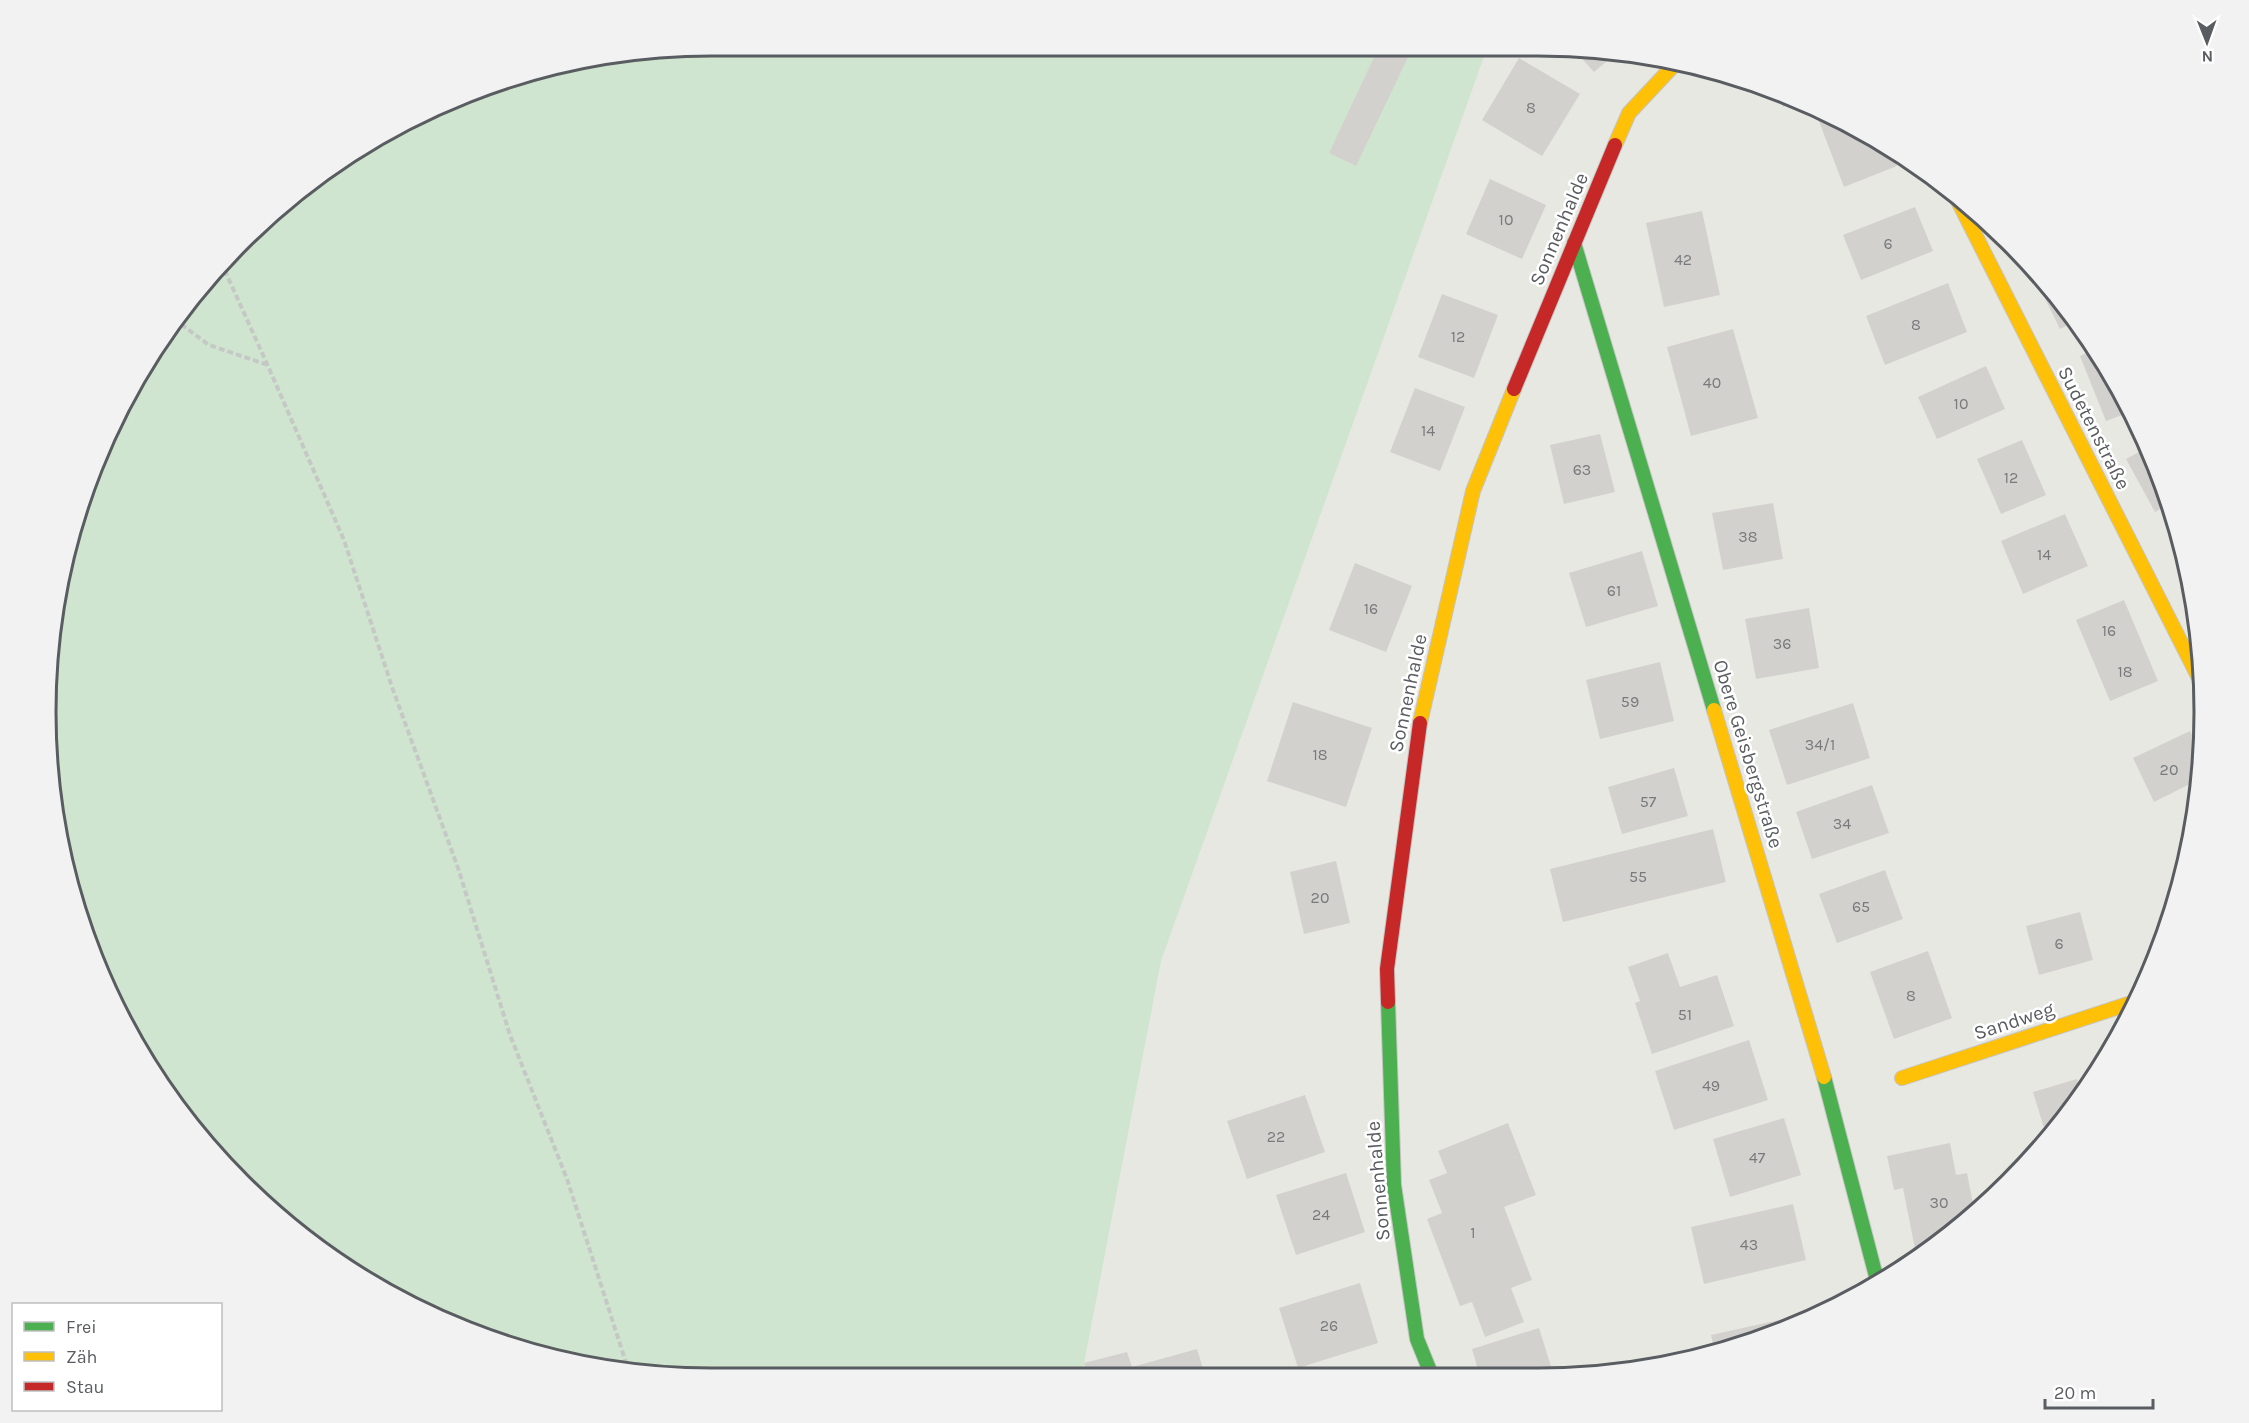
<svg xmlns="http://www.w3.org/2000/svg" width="2249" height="1423" viewBox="0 0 2249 1423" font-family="Karla,sans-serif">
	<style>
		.green { fill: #d0e5cf }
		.building { fill: #d2d1ce }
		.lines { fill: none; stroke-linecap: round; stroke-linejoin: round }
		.fast-casing { stroke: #c4c5c3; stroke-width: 16 }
		.slow-casing { stroke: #c4c5c3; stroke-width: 16 }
		.jam-casing { stroke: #c4c5c3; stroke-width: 16 }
		.path { stroke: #c4c9c6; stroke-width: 4; stroke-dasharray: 6 3; stroke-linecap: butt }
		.fast { stroke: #4caf50; stroke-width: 14 }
		.slow { stroke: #ffc107; stroke-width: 14 }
		.jam { stroke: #c62828; stroke-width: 14 }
		.labels { text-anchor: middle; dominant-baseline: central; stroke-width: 5; stroke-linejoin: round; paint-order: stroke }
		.number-label { font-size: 16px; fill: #787a7c }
		.street-label { font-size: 20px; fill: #595c60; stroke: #fff }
		.rim { fill: none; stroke: #595c60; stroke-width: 3 }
	</style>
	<rect width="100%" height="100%" fill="#e8e8e3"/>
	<path class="green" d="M 624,51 L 1486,51 L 1161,961 L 1082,1374 L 625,1372 L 457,1327 L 305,1240 L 211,1151 L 157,1081 L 96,967 L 68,884 L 45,711 L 58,582 L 80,497 L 134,379 L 183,306 L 240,240 L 341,158 L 498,80 Z"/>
	<path class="building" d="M 1377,51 L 1411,51 L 1356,166 L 1329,153 Z
		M 1575,51 L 1619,51 L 1594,72 Z
		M 1519,58 L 1580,94 L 1542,156 L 1482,120 Z
		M 1775,91 L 1793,96 L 1798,99 L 1783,107 Z
		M 1823,113 L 1892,153 L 1897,166 L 1844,187 L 1817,116 Z
		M 1490,179 L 1546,205 L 1522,259 L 1466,234 Z
		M 1915,207 L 1933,251 L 1861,280 L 1843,235 Z
		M 1702,211 L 1720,295 L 1664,307 L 1646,223 Z
		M 2036,270 L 2039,272 L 2074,322 L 2060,329 L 2032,272 Z
		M 1948,283 L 1967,332 L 1885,365 L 1866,316 Z
		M 1442,294 L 1498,315 L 1474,378 L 1418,357 Z
		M 1733,329 L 1758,418 L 1691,436 L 1667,347 Z
		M 2094,350 L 2115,379 L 2130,412 L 2106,421 L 2080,356 Z
		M 1986,366 L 2005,409 L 1937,439 L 1918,397 Z
		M 1415,388 L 1465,407 L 1440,471 L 1390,452 Z
		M 1600,434 L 1615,492 L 1564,504 L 1550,445 Z
		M 2022,440 L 2046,495 L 2001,514 L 1977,459 Z
		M 2146,448 L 2170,503 L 2155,512 L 2126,459 Z
		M 1773,503 L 1783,559 L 1723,570 L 1712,513 Z
		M 2065,514 L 2088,566 L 2023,594 L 2001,541 Z
		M 2177,533 L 2186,571 L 2185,572 L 2169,537 Z
		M 1642,551 L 1658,606 L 1586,627 L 1569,573 Z
		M 1355,563 L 1412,586 L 1386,652 L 1329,630 Z
		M 2124,600 L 2158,681 L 2110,701 L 2076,620 Z
		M 1809,608 L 1819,668 L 1756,679 L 1745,619 Z
		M 1660,662 L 1674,721 L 1600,739 L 1586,680 Z
		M 1293,702 L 1372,728 L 1346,807 L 1267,781 Z
		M 1853,703 L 1870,758 L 1787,785 L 1769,730 Z
		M 2190,731 L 2202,756 L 2198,780 L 2154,802 L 2133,758 Z
		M 1674,768 L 1688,816 L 1622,834 L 1608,787 Z
		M 1872,785 L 1889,833 L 1812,859 L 1796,812 Z
		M 1713,829 L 1726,882 L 1563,922 L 1550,869 Z
		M 1336,861 L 1350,923 L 1304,934 L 1290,872 Z
		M 1885,870 L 1903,919 L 1837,943 L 1819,894 Z
		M 2080,912 L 2093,960 L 2039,975 L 2026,926 Z
		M 1928,951 L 1952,1018 L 1894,1039 L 1870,972 Z
		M 1668,953 L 1680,987 L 1717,975 L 1734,1026 L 1652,1054 L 1635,1003 L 1640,1001 L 1628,967 Z
		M 1749,1040 L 1768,1100 L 1674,1130 L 1655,1071 Z
		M 2077,1079 L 2082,1093 L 2066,1118 L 2047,1138 L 2033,1092 Z
		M 1305,1095 L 1325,1152 L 1247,1179 L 1227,1121 Z
		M 1784,1118 L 1801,1175 L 1730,1197 L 1713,1139 Z
		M 1508,1123 L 1536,1195 L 1504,1207 L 1532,1280 L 1511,1288 L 1524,1322 L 1485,1337 L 1472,1302 L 1460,1306 L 1427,1219 L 1442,1213 L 1429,1180 L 1447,1173 L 1438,1151 Z
		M 1950,1143 L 1956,1175 L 1967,1173 L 1975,1214 L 1927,1246 L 1915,1249 L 1903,1188 L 1894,1190 L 1887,1156 Z
		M 1346,1173 L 1365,1232 L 1296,1255 L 1276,1195 Z
		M 1793,1204 L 1806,1260 L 1704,1284 L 1691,1227 Z
		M 1360,1283 L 1378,1343 L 1298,1368 L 1279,1308 Z
		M 1788,1318 L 1790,1325 L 1715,1354 L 1711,1335 Z
		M 1539,1328 L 1554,1376 L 1480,1376 L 1472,1349 Z
		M 1197,1349 L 1205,1375 L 1087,1374 L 1084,1363 L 1127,1352 L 1132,1367 Z"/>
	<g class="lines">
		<g class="fast-casing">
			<path id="fast" d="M 1574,243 L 1714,710
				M 1388,1002 L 1394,1185 L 1417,1339 L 1432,1376
				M 1824,1077 L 1877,1280"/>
		</g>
		<g class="slow-casing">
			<path id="slow" d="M 1615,145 L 1629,113 L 1675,64
				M 1954,193 L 2200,680
				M 1714,710 L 1824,1077
				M 1420,723 L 1473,491 L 1514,389
				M 1902,1078 L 2137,1001"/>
		</g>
		<g class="jam-casing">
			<path id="jam" d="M 1514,389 L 1615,145
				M 1388,1002 L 1387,969 L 1420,723"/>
		</g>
		<path class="path" d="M 221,262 L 268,366 L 344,540 L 392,687 L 458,868 L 510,1035 L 567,1179 L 629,1372
			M 174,319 L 209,345 L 268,365"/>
		<use href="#fast" class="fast"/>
		<use href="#slow" class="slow"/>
		<use href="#jam" class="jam"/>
	</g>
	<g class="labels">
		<g class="number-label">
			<text x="1531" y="107">8</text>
			<text x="1506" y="219">10</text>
			<text x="1888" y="243">6</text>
			<text x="1683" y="259">42</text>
			<text x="1916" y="324">8</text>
			<text x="1458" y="336">12</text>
			<text x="1712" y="382">40</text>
			<text x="1961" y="403">10</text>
			<text x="1428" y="430">14</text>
			<text x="1582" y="469">63</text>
			<text x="2011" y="477">12</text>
			<text x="1748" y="536">38</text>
			<text x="2044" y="554">14</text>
			<text x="1614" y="590">61</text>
			<text x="1371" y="608">16</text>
			<text x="2109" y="630">16</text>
			<text x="1782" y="643">36</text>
			<text x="2125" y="671">18</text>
			<text x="1630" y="701">59</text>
			<text x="1820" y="744">34/1</text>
			<text x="1320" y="754">18</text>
			<text x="2169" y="769">20</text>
			<text x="1648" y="801">57</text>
			<text x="1842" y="823">34</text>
			<text x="1638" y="876">55</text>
			<text x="1320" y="897">20</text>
			<text x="1861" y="906">65</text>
			<text x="2059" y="943">6</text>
			<text x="1911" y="995">8</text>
			<text x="1685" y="1014">51</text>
			<text x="1711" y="1085">49</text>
			<text x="1276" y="1136">22</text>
			<text x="1757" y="1157">47</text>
			<text x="1939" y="1202">30</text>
			<text x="1321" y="1214">24</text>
			<text x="1473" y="1232">1</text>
			<text x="1749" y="1244">43</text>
			<text x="1329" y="1325">26</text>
		</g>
		<g class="street-label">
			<text transform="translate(1559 229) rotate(-67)">Sonnenhalde</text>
			<text transform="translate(2094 428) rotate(63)">Sudetenstraße</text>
			<text transform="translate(1408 693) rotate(-78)">Sonnenhalde</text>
			<text transform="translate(1748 754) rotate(73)">Obere Geisbergstraße</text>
			<text transform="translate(2014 1021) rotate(-18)">Sandweg</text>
			<text transform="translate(1378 1181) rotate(-95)">Sonnenhalde</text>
		</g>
	</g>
	<path d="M0 0H2249V1423H0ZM712 56H1538A656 656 0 0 1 2194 712V712A656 656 0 0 1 1538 1368H712A656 656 0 0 1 56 712V712A656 656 0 0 1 712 56Z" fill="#f2f2f2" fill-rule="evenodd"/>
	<path class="rim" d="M712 56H1538A656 656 0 0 1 2194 712V712A656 656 0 0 1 1538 1368H712A656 656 0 0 1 56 712V712A656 656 0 0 1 712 56Z"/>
	<rect x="12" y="1303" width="210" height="108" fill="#ffffff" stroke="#bdbebf" stroke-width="1.5"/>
	<rect x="24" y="1322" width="30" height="9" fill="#4caf50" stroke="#bdbebf" stroke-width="1.5"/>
	<text x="66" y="1333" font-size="18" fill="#595c60">Frei</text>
	<rect x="24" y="1352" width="30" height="9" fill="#ffc107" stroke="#bdbebf" stroke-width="1.5"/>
	<text x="66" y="1363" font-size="18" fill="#595c60">Zäh</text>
	<rect x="24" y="1382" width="30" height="9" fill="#c62828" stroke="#bdbebf" stroke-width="1.5"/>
	<text x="66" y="1393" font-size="18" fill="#595c60">Stau</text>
	<g transform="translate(2207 42) rotate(179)" stroke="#ffffff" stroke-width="4.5" paint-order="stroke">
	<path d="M0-4.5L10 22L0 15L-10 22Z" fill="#595c60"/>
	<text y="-9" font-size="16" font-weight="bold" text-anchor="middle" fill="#595c60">N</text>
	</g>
	<path d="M2045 1399v9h108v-9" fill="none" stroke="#595c60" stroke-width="3"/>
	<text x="2054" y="1399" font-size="18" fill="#595c60" stroke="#ffffff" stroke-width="4.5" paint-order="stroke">20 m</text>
</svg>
